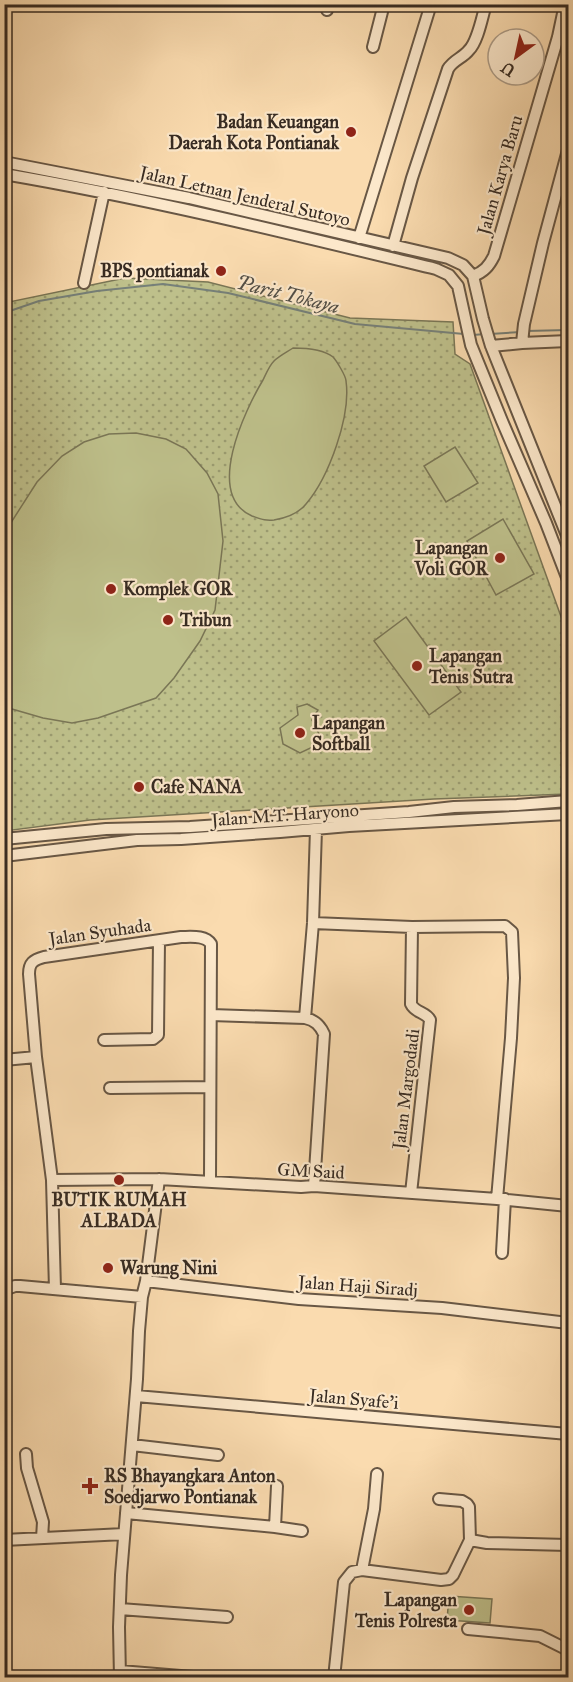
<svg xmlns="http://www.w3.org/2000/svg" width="573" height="1682" viewBox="0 0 573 1682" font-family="'IM FELL Great Primer',serif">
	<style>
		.park { fill: url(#park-dots); stroke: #7a7656; stroke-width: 1.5 }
		.pitch { fill: #bec08b; stroke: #7a7656; stroke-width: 1.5 }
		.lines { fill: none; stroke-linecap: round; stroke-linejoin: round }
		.stream { stroke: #768079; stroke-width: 2 }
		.minor-casing { stroke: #685745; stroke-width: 14 }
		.minor { stroke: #fce8cb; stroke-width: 10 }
		.poi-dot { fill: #8f2418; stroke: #fce8cb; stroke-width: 2 }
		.labels { text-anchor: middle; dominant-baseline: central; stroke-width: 4.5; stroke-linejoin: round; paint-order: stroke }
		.poi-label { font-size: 18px; font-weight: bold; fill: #372b22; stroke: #fce8cb; text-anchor: start }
		.street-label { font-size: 18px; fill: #372b22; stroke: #fce8cb }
		.water-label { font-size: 20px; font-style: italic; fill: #514e46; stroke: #fce8cb }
	</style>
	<defs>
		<pattern id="park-dots" width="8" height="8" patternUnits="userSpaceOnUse" patternTransform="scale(1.5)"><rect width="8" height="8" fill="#bec08b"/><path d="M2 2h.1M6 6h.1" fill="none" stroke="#9b9c71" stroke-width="1.8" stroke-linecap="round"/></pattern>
	</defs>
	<rect width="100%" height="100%" fill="#fadbaf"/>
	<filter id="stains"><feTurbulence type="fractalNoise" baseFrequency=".00333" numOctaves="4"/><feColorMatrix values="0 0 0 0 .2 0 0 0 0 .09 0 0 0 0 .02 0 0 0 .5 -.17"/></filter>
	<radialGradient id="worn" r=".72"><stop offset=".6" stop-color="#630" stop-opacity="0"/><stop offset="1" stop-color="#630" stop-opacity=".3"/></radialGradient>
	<path class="park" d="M 125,278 L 208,282 L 350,318 L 453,322 L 455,354 L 470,364 L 568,636 L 568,794 L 434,799 L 90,820 L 5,831 L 4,303 Z"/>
	<path class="pitch" d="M 293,348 C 305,348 323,349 333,357 C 336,360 346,376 346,381 C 351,416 329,477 306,504 C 298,514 286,518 274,520 C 265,521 261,519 252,516 C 204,495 245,410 263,380 C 266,374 269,366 274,361 C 279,356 287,352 293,348 Z
		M 136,433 L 166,439 L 186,449 L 207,473 L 218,494 L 223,541 L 215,610 L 200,641 L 174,678 L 156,698 L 98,718 L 72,723 L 43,718 L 12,709 L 4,704 L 5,532 L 37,482 L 62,456 L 84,442 L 109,434 Z
		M 455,447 L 478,483 L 446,502 L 424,466 Z
		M 503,519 L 534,574 L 496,595 L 467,541 Z
		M 406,617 L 461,692 L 429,715 L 374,641 Z
		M 307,704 L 318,710 L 312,720 L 321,738 L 317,745 L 300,753 L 283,744 L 280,728 L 298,715 L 297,707 Z
		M 449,1596 L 492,1599 L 490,1623 L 447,1620 Z"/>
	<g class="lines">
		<path class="stream" d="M 4,313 L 39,301 L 97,291 L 163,284 L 228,293 L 355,324 L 464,334
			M 526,331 L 568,330
			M 490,334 L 521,332
			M 473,335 L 485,334"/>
		<g class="minor-casing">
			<path id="minor" d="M 327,10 L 328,4
				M 373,47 L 384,4
				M 4,162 L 189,198 L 448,258 L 463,265 L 473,276 L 483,319 L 491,346 L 568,538
				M 4,174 C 151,199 292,234 436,269 L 449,275 L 458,286 L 471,345 L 502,421 L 546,523 L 568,580
				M 359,238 L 431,4
				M 393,246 L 412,178 L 448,69 C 453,60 463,58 469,50 C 478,41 482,17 486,4
				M 473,276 C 484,272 489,266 494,256 L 558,37 L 565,4
				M 84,283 L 104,192
				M 522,343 L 524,324 L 543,243 L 568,150
				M 491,346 L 522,343 L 568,341
				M 4,839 L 106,829 L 190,827 L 409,812 L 454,807 L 517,805 L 568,801
				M 4,856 L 137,840 L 181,839 L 280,832 L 349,826 L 568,814
				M 313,923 L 412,927 L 505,926 L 512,932 L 514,978 L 511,1038 L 497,1199
				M 211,1015 L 305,1018 C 315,1020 320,1025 324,1034 L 314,1186
				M 305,1018 L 313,923 L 316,829
				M 104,1040 L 153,1039 L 158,1035 L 159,941
				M 4,1060 L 36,1057
				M 110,1088 L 210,1087
				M 52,1180 L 159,1179 L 301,1187 L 314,1186 L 497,1199 L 568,1206
				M 411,1193 L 430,1020 C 426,1012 415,1013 411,1004 L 412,927
				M 502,1253 L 505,1199
				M 146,1281 L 299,1299 L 442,1308 L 568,1323
				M 55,1289 L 52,1180 L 36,1057 L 29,974 C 29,963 33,960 44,957 L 181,937 C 191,937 205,935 211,944 L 210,1181
				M 4,1290 L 15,1286 L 20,1286 L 142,1297
				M 136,1396 L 568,1434
				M 132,1445 L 218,1455
				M 26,1454 L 27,1468 L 43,1522 L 42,1538
				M 439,1499 L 462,1501 L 467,1504 L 469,1507 L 470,1540
				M 126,1513 L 275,1527 L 277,1486
				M 275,1527 L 302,1531
				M 4,1540 L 124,1534
				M 362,1570 L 374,1509 L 377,1474
				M 120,1609 L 227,1617
				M 468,1629 L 540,1636 L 568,1650
				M 120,1671 L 205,1678
				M 120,1678 L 119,1627 L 121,1575 L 137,1379 L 139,1331 L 142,1297 L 146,1281 L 159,1179
				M 334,1678 L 344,1582 L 352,1572 L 362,1570 L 441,1580 L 449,1579 L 453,1575 L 470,1540 L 487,1543 L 568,1545"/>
		</g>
		<use href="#minor" class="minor"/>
	</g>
	<g class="poi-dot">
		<circle cx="351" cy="132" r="6"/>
		<circle cx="221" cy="271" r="6"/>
		<circle cx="500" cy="558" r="6"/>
		<circle cx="111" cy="589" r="6"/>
		<circle cx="168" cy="620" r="6"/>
		<circle cx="417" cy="666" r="6"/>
		<circle cx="300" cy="733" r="6"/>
		<circle cx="139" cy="787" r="6"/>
		<circle cx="119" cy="1180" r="6"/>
		<circle cx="108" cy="1268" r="6"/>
		<path d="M87 1477h6v6h6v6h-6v6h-6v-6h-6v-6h6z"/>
		<circle cx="469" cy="1610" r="6"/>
	</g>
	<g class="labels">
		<g class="poi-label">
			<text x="339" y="122" text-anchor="end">Badan Keuangan<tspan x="339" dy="21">Daerah Kota Pontianak</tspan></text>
			<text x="209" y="271" text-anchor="end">BPS pontianak</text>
			<text x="488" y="548" text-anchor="end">Lapangan<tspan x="488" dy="21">Voli GOR</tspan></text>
			<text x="123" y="589">Komplek GOR</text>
			<text x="180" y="620">Tribun</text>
			<text x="429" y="656">Lapangan<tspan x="429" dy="21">Tenis Sutra</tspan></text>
			<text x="312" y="723">Lapangan<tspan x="312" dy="21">Softball</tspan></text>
			<text x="151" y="787">Cafe NANA</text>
			<text x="119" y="1200" text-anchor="middle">BUTIK RUMAH<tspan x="119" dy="21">ALBADA</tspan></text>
			<text x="120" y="1268">Warung Nini</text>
			<text x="104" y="1476">RS Bhayangkara Anton<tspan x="104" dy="21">Soedjarwo Pontianak</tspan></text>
			<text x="457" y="1600" text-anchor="end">Lapangan<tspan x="457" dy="21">Tenis Polresta</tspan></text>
		</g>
		<g class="street-label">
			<text transform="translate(500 175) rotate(-74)">Jalan Karya Baru</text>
			<text transform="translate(245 196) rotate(13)">Jalan Letnan Jenderal Sutoyo</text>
			<text transform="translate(285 815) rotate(-4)">Jalan M.T. Haryono</text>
			<text transform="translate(100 932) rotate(-8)">Jalan Syuhada</text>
			<text transform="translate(406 1089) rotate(-83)">Jalan Margodadi</text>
			<text transform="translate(311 1171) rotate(3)">GM Said</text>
			<text transform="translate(358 1286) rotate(4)">Jalan Haji Siradj</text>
			<text transform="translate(354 1399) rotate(5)">Jalan Syafe'i</text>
		</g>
		<g class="water-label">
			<text transform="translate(288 294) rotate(14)">Parit Tokaya</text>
		</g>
	</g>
	<rect width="573" height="1682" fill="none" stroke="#fadbaf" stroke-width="24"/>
	<rect x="6" y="6" width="561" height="1670" fill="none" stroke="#372b22" stroke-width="3"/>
	<rect x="12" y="12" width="549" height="1658" fill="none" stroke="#372b22" stroke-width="1.5"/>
	<g transform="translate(516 57) rotate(213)"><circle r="28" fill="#fce8cb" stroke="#ad9c87" stroke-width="1.5"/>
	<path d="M0-4.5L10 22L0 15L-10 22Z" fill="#8f2418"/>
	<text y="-9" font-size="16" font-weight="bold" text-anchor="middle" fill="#372b22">U</text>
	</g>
	<rect width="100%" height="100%" filter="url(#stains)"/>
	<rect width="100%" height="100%" fill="url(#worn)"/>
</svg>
